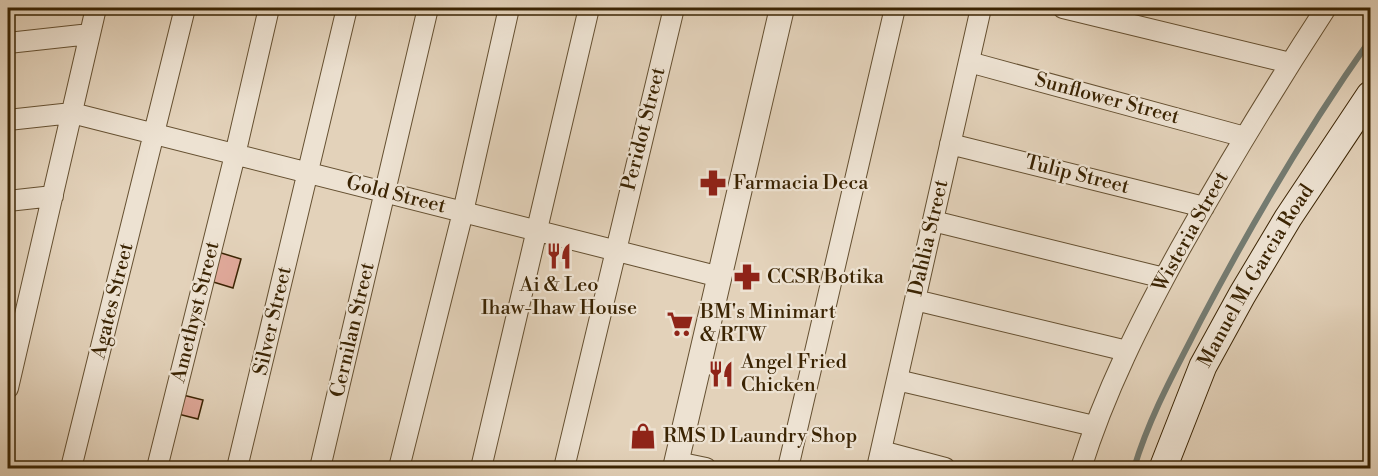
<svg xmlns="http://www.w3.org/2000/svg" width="1378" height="476" viewBox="0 0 1378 476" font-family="'Libre Bodoni',serif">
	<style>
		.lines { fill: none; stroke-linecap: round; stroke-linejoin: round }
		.stream { stroke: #747b71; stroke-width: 6 }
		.building { fill: #dfa899; stroke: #3b2403; stroke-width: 1.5 }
		.minor-casing { stroke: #655031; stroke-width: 22 }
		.tertiary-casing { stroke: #655031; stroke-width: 26 }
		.secondary-casing { stroke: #3b2403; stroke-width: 29 }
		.minor { stroke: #ede2d2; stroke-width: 20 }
		.tertiary { stroke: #ede2d2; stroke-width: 24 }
		.secondary { stroke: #ede2d2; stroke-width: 27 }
		.labels { text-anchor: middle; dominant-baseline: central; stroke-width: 4.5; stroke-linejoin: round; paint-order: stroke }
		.street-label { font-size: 20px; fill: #3b2403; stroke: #ede2d2 }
		.poi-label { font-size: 20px; fill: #3b2403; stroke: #ede2d2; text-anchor: start }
	</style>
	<rect width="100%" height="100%" fill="#e3d2ba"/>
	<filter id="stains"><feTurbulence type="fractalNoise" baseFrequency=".00333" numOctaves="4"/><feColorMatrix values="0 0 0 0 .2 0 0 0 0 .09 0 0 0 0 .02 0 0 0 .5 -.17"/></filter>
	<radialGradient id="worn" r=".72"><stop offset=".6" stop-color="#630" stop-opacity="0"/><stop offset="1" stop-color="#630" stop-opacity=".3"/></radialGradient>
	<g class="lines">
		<path class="stream" d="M 1134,468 C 1150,415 1176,369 1201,320 C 1252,223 1307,129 1370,40"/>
	</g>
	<path class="building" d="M 218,252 L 241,259 L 233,288 L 210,281 Z
		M 183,395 L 203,400 L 198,419 L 178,414 Z"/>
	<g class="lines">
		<g class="minor-casing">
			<path id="minor" d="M 1063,8 L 1290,63
				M 8,43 L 90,34
				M 969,62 L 1245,137
				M 8,120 L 72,113 L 720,277
				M 950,144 L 1204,207
				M 8,201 L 53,196
				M 933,221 L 1164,278
				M 915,300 L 1127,351
				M 897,380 L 1094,426
				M 8,388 L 96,8
				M 881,451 L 945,468
				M 677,462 L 706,468
				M 71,468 L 185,8
				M 157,468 L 235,155 L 269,8
				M 237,468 L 347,8
				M 320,468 L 428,8
				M 399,468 L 463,212 L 509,8
				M 481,468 L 589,8
				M 564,468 L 674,8
				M 788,468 L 895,8
				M 877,468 L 981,8
				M 1081,468 C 1105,391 1141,320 1180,249 C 1226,167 1275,86 1326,8"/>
		</g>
		<g class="tertiary-casing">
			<path id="tertiary" d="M 675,468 L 782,8"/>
		</g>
		<g class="secondary-casing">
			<g id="secondary">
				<path id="s1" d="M 1163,468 L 1203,366 L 1242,295 L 1288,218 L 1370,95"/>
			</g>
		</g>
		<use href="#minor" class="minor"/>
		<use href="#tertiary" class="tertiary"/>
		<use href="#secondary" class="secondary"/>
	</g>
	<defs>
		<g id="pharmacy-bare" transform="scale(2.07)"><path d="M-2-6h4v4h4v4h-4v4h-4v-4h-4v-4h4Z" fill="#8f2418" stroke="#ede2d2" stroke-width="2.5" paint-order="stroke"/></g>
		<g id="restaurant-bare" transform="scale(2.07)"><path d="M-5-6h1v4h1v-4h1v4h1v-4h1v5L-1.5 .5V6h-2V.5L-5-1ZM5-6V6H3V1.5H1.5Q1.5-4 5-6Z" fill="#8f2418" stroke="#ede2d2" stroke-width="2.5" paint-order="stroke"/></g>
		<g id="supermarket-bare" transform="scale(2.07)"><path d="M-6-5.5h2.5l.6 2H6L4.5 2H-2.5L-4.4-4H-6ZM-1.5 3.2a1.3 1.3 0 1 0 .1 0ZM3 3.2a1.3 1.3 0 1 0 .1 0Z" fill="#8f2418" stroke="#ede2d2" stroke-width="2.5" paint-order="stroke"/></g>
		<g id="shop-bare" transform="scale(2.07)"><path d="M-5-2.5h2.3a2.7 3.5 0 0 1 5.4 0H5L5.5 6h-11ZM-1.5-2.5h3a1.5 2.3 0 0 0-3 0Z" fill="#8f2418" stroke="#ede2d2" stroke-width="2.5" paint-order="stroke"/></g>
	</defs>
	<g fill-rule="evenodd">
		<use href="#pharmacy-bare" x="713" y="183"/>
		<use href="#restaurant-bare" x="559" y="256"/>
		<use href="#pharmacy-bare" x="747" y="277"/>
		<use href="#supermarket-bare" x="680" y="324"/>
		<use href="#restaurant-bare" x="721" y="374"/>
		<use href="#shop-bare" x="643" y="436"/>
	</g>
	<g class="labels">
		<g class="street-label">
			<text transform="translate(1107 99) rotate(15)">Sunflower Street</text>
			<text transform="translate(644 129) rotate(-76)">Peridot Street</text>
			<text transform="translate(1077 175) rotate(14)">Tulip Street</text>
			<text transform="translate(396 195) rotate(14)">Gold Street</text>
			<text transform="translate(1191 232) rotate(-61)">Wisteria Street</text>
			<text transform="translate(929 238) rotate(-77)">Dahlia Street</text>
			<text stroke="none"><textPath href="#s1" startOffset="214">Manuel M. Garcia Road</textPath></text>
			<text transform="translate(113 301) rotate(-76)">Agates Street</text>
			<text transform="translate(196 312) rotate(-76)">Amethyst Street</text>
			<text transform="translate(273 321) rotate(-77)">Silver Street</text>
			<text transform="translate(353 330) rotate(-77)">Cernilan Street</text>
		</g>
		<g class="poi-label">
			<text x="733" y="183">Farmacia Deca</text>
			<text x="767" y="277">CCSR Botika</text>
			<text x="559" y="285" text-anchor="middle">Ai &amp; Leo<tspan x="559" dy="23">Ihaw-Ihaw House</tspan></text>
			<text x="700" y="312">BM's Minimart<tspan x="700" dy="23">&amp; RTW</tspan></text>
			<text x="741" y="362">Angel Fried<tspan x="741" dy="23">Chicken</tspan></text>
			<text x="663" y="436">RMS D Laundry Shop</text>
		</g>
	</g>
	<rect width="1378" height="476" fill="none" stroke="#e3d2ba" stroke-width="30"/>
	<rect x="9" y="9" width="1360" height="458" fill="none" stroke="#3b2403" stroke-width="3"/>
	<rect x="15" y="15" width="1348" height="446" fill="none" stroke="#3b2403" stroke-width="1.5"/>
	<rect width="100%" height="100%" filter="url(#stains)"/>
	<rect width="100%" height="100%" fill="url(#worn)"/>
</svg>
